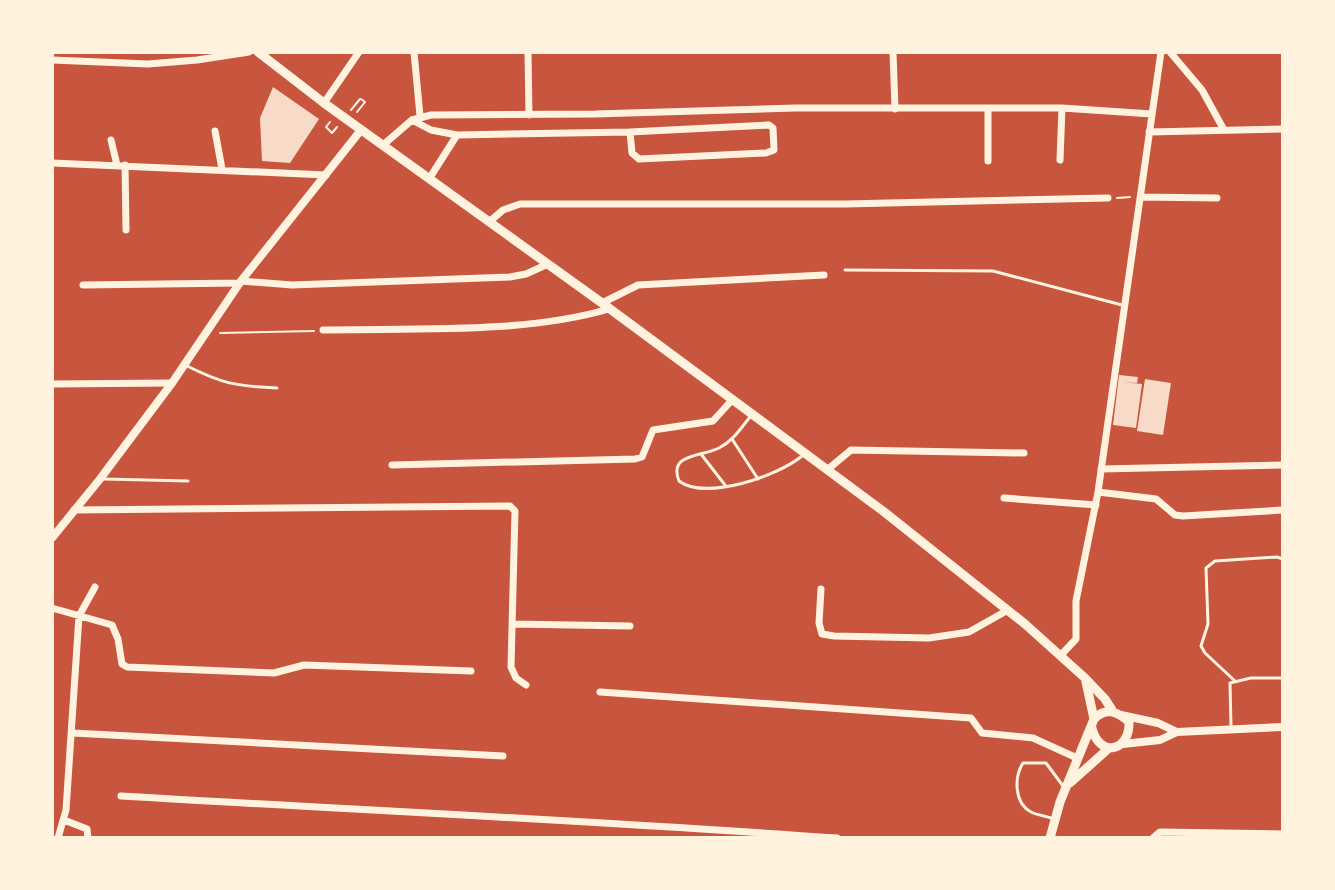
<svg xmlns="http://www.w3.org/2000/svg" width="1335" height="890" viewBox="0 0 1335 890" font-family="Cabin,sans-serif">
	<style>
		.building { fill: #f7dbc8 }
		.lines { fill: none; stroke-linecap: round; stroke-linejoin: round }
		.path { stroke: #fff3e0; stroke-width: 2 }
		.service { stroke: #fff3e0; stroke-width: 3 }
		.minor { stroke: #fff3e0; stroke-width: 7 }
		.tertiary { stroke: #fff3e0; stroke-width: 8 }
		.secondary { stroke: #fff3e0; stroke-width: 9 }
	</style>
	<rect width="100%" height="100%" fill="#c8553d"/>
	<path class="building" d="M 273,87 L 319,119 L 290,163 L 262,161 L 260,118 Z
		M 1119,375 L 1138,377 L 1137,383 L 1123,382 L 1142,384 L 1136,428 L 1113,425 Z
		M 1145,379 L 1171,383 L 1163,435 L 1137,431 Z"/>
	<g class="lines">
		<path class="path" d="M 351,110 L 360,99
			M 357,112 L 365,102 L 361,99
			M 330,122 L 326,127 L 332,133 L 337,127
			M 1117,198 L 1130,197
			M 220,333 L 314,331"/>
		<path class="service" d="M 845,270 L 993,271 L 1122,305
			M 185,365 C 223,384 235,386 277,388
			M 750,417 C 741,428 733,441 719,448 C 702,457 668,453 679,481 C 706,501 778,476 802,456
			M 732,439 L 758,479
			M 701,454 L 725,485
			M 104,479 L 188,481
			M 1235,681 L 1205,653 L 1201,646 L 1208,624 L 1206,568 L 1215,561 L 1277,557 L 1283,559
			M 1231,726 L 1230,683 L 1251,678 L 1283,678
			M 1051,818 C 1045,816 1037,815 1031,812 C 1014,803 1014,777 1023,763 L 1046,763 L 1063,786"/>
		<path class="minor" d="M 414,52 L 420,116
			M 528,52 L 529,115
			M 893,52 L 895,109
			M 1170,52 L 1202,90 L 1224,130
			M 52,60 L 148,64 L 197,60 L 249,52
			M 324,103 L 359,52
			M 412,120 L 431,130 L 457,135 L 630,132 L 769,125 L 773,128 L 774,150 L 766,153 L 639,159 L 632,153 L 630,132
			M 215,131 L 222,169
			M 1149,132 L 1283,129
			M 111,140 L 117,165
			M 383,145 L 412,120 L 431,115 L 595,114 L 795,108 L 1062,108 L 1152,114
			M 1060,160 L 1062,108
			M 988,161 L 988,108
			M 52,163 L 326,175
			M 125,165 L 126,230
			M 429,179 L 457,135
			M 1141,197 L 1217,198
			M 489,222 L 503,210 L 520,204 L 845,204 L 1108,198
			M 241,281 L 292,285 L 510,277 L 526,274 L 548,264
			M 83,285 L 240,283
			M 602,303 L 638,285 L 824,275
			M 323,330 C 413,328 524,334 609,309
			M 52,384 L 172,383
			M 392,465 L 635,459 L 642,457 L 653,430 L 713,421 L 732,400
			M 1101,469 L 1283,465
			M 827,470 L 851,450 L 1024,453
			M 1098,492 L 1156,499 L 1175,515 L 1183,516 L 1283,510
			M 1004,498 L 1096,505
			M 74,510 L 510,506 L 515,511 L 511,667 L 516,678 L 526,685
			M 821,589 L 819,623 L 822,634 L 834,636 L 929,638 L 969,632 L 1008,610
			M 52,608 L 112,625 L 118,639 L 122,664 L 127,667 L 274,673 L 304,665 L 471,671
			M 512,624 L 630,626
			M 1061,655 L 1076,639 L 1076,601 L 1098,492 L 1161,52
			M 600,692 L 971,718 L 982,733 L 1033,738 L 1077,758
			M 73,733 L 503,756
			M 121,796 C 360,810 599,821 837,838
			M 64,820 L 87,829 L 88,838
			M 58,838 L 66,810 L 79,616 L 95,587
			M 1153,838 L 1160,832 L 1283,834"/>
		<path class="tertiary" d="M 52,538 L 100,479 L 172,383 L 241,281 L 361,130
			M 1121,715 L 1158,723 L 1177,732
			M 1123,744 L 1160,740 L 1177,732 L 1283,727"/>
		<path class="secondary" d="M 258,52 L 324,103 L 602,303 L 883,511 L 1025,624 L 1085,678 L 1105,699 L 1112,710
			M 1086,682 L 1094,719
			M 1070,783 L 1109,748
			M 1050,838 L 1060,802 L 1094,719 C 1106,707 1117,711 1129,722 C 1130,752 1099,758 1092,728"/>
	</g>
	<rect width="1335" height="890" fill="none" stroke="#fff3e0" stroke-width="108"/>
</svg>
